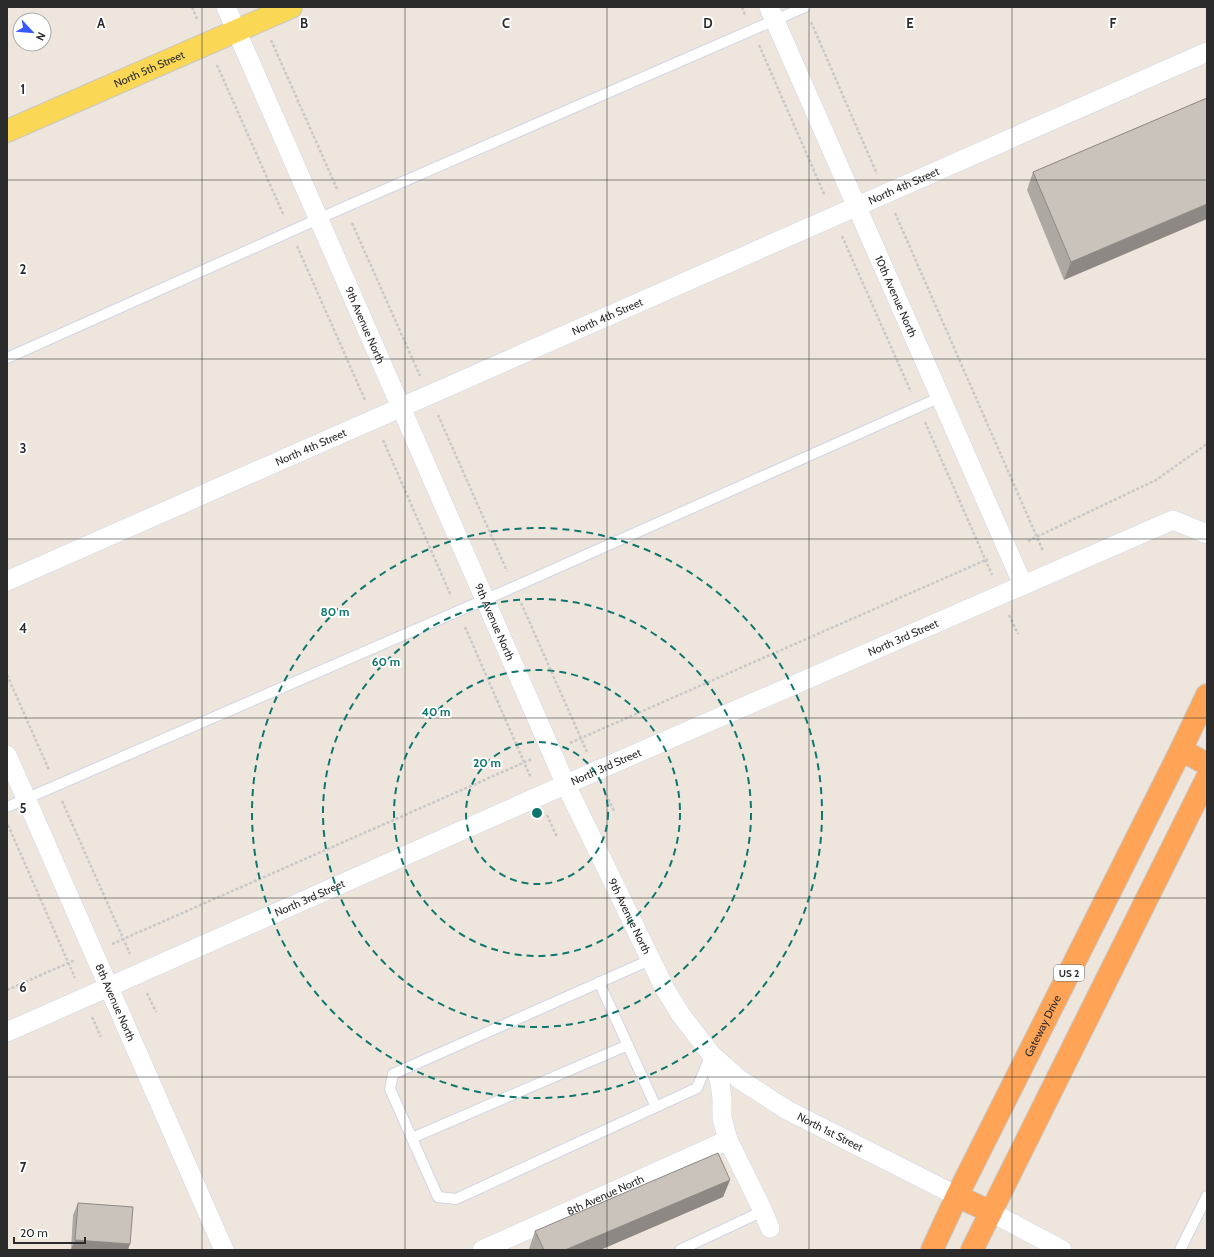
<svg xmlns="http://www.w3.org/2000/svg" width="1214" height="1257" viewBox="0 0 1214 1257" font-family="Cabin,sans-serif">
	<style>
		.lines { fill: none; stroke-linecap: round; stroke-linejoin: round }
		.lane-casing { stroke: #d1d4e5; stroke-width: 12 }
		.street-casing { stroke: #d1d4e5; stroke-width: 20 }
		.primary-casing { stroke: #c8c8c8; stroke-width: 24 }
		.highway-casing { stroke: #c8c8c8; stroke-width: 24 }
		.path { stroke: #c8c8c8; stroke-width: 2.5; stroke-dasharray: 3 2; stroke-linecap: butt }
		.lane { stroke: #fff; stroke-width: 10 }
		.street { stroke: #fff; stroke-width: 19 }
		.primary { stroke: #fad754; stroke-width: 22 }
		.highway { stroke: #ffa356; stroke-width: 22 }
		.wall { fill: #ada8a2 }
		.shaded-wall { fill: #8d8884 }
		.building { fill: #c9c3bc; stroke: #8d8884 }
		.grid { fill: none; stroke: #2b2b2b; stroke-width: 1; stroke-opacity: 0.55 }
		.ring { fill: none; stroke: #0f766e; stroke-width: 2; stroke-dasharray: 7 5 }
		.labels { text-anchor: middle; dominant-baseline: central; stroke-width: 4; stroke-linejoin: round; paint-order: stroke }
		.shield { fill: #fff; stroke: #6b6b6b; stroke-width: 1 }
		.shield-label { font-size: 10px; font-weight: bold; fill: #2b2b2b }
		.street-label { font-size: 11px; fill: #2b2b2b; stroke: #fff }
		.grid-label { font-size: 13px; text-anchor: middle; font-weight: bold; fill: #2b2b2b; stroke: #fff; stroke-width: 4; stroke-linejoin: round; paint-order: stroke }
		.centre { fill: #0f766e; stroke: #fff; stroke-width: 2 }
		.ring-label { font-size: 12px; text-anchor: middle; font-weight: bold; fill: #0f766e; stroke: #fff; stroke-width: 4; stroke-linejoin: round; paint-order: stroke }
	</style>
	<rect width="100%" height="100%" fill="#eee6dc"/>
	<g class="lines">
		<g class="lane-casing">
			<path id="lane" d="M 7,358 L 345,207 L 805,7
				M 7,807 L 514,587 L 941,397
				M 650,960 L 393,1074 L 390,1089 L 438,1197 L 456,1199 L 697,1088 L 710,1057
				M 599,982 L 656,1107
				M 412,1138 L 628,1045
				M 680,1250 L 763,1211
				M 1180,1250 L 1207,1196"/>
		</g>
		<g class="street-casing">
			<g id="street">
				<path id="s1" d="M 226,7 L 566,785 L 665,989 L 681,1015 L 711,1054 L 720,1082 L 722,1099 L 722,1118 L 728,1140 L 763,1211 L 770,1228"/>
				<path id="s2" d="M 769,7 L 1023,585"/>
				<path id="s3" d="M 7,581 L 1207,52"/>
				<path id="s4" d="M 7,755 L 224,1250"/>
				<path id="s5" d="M 7,1032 L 596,771 L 1173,520 L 1207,534"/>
				<path id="s6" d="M 711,1054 L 739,1079 L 787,1110 L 957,1196"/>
				<path d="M 991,1212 L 1062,1250"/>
				<path id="s7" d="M 482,1250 L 728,1140"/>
			</g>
		</g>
		<g class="primary-casing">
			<g id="primary">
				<path id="s8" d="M 7,131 L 291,7"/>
			</g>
		</g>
		<g class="highway-casing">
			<g id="highway">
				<path d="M 1181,750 L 1207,764"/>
				<path d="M 957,1196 L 991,1212"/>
				<path id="s9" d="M 932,1250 L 957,1196 L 1181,750 L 1207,695"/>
				<path d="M 972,1250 L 1207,778"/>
			</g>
		</g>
		<path class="path" d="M 192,7 L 198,21
			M 742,7 L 745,15
			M 811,22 L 877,174
			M 271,40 L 338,191
			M 759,45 L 825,196
			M 217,65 L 284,216
			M 895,213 L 1043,551
			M 352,223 L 420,376
			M 842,236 L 911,392
			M 297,246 L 365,400
			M 438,415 L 507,571
			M 925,422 L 992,575
			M 383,440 L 451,596
			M 1028,541 L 1156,480 L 1204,446 L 1207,443
			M 521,603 L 587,752
			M 1009,615 L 1018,634
			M 465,627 L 531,778
			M 7,675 L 49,770
			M 570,743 L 988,559
			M 604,790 L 614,811
			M 62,801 L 130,954
			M 547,815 L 557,837
			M 8,825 L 75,978
			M 112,944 L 532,759
			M 7,990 L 75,960
			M 147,993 L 156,1012
			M 92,1017 L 101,1037"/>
		<use href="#lane" class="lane"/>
		<use href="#street" class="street"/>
		<use href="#primary" class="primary"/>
		<use href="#highway" class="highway"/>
	</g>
	<path class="wall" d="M 1207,98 L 1064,280 L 1027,190 L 1033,172 Z
		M 730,1180 L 723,1197 L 600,1250 L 530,1250 L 529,1249 L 535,1231 Z
		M 78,1203 L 128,1250 L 71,1250 L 73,1215 Z"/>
	<path class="shaded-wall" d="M 1207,204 L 1207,219 L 1064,280 L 1071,262 Z
		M 730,1180 L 723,1197 L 600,1250 L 565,1250 Z
		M 75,1240 L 130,1244 L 128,1250 L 71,1250 Z"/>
	<path class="building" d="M 1207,98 L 1207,204 L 1071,262 L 1033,172 Z
		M 718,1153 L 730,1180 L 565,1250 L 544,1250 L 535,1231 Z
		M 78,1203 L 133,1207 L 130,1244 L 75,1240 Z"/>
	<path class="grid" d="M 202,7 L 202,1250M 405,7 L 405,1250M 607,7 L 607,1250M 809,7 L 809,1250M 1012,7 L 1012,1250M 7,180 L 1207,180M 7,359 L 1207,359M 7,539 L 1207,539M 7,718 L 1207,718M 7,898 L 1207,898M 7,1077 L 1207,1077"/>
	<g class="ring">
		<circle cx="537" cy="813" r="71"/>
		<circle cx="537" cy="813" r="143"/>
		<circle cx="537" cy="813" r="214"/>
		<circle cx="537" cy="813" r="285"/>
	</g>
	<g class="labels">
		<rect class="shield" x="1054" y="965" width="30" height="16" rx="3"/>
		<g class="shield-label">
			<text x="1069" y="973">US 2</text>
		</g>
		<g class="street-label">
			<text stroke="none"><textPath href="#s8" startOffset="155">North 5th Street</textPath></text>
			<text stroke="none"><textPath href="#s3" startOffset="980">North 4th Street</textPath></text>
			<text stroke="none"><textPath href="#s2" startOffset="316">10th Avenue North</textPath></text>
			<text stroke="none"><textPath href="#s3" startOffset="656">North 4th Street</textPath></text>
			<text stroke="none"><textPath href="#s1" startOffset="347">9th Avenue North</textPath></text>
			<text stroke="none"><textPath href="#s3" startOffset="332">North 4th Street</textPath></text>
			<text stroke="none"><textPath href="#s1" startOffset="671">9th Avenue North</textPath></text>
			<text stroke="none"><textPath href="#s5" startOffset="979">North 3rd Street</textPath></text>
			<text stroke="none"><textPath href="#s5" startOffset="655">North 3rd Street</textPath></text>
			<text stroke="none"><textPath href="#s5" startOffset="331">North 3rd Street</textPath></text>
			<text stroke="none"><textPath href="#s1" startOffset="995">9th Avenue North</textPath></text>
			<text stroke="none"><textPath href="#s4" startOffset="270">8th Avenue North</textPath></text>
			<text stroke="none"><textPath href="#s9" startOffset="250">Gateway Drive</textPath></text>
			<text stroke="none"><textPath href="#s6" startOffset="143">North 1st Street</textPath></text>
			<text stroke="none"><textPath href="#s7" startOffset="135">8th Avenue North</textPath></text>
		</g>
	</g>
	<g class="grid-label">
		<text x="101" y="28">A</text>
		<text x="304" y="28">B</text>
		<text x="506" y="28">C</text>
		<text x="708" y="28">D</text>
		<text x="910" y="28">E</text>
		<text x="1113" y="28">F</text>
		<text x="23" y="94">1</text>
		<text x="23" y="274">2</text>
		<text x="23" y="453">3</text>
		<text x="23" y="633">4</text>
		<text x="23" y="813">5</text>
		<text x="23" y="992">6</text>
		<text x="23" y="1172">7</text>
	</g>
	<circle cx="537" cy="813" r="6" class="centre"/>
	<g class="ring-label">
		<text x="335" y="616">80 m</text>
		<text x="386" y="666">60 m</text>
		<text x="436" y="716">40 m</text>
		<text x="487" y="767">20 m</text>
	</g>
	<rect width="1214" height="1257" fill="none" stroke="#2b2b2b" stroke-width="16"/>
	<g transform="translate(32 32) rotate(116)"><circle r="19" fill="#ffffff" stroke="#aaaaaa"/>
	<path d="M0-3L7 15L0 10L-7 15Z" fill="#3859ff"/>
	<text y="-6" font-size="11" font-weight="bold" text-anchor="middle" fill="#2b2b2b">N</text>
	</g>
	<path d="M14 1237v6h71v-6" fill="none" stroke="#2b2b2b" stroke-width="2"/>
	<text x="20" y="1237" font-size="12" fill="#2b2b2b" stroke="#ffffff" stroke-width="3" paint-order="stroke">20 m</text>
</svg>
